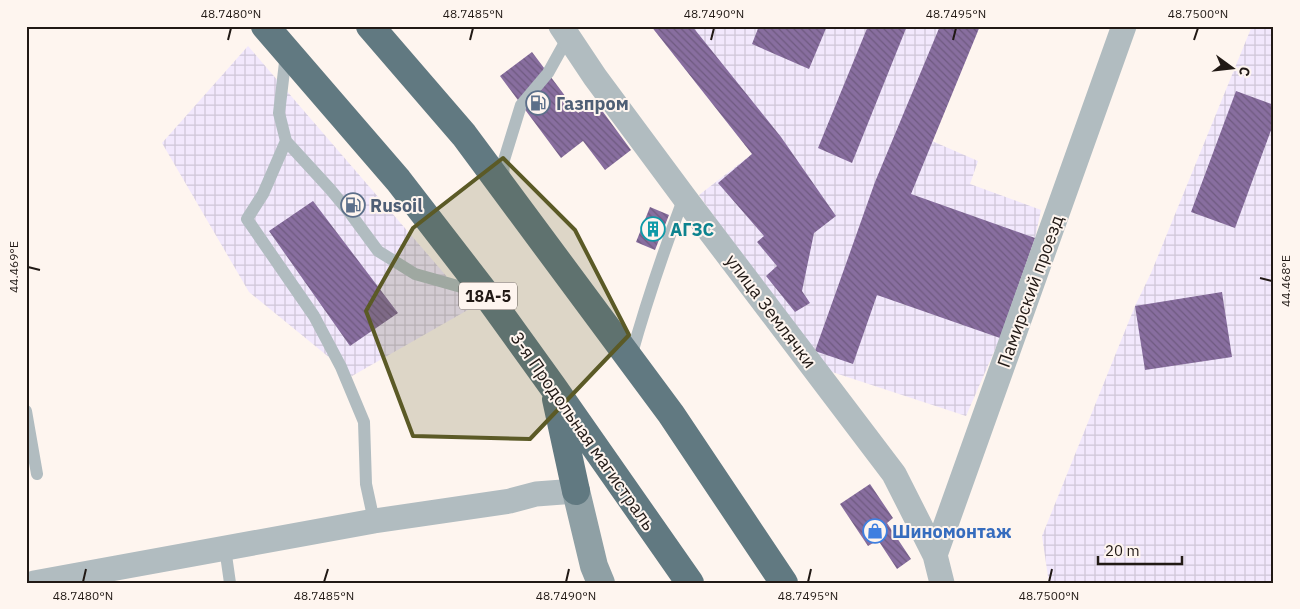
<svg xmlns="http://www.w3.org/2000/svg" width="1300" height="609" viewBox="0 0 1300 609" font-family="'IBM Plex Sans',sans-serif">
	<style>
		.industrial { fill: url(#industrial-grid) }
		.building { fill: url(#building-back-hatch) }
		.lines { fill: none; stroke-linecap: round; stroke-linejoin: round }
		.lane { stroke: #b1bcc0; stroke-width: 12 }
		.street { stroke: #b1bcc0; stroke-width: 25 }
		.secondary { stroke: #8fa0a5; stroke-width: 28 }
		.highway { stroke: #617981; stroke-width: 28 }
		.marked { fill: #5b5a26; fill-opacity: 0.2; stroke: #5b5a26; stroke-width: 4; stroke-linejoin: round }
		.ticks { fill: none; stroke: #211915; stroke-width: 2 }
		.labels { text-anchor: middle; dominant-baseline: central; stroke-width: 4; stroke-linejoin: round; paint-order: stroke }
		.shield { fill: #fef5ef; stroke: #635b56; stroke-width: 1 }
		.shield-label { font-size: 16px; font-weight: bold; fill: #211915 }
		.service-label { font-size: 18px; font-weight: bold; fill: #4e5e75; stroke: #fef5ef; text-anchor: start }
		.culture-label { font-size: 18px; font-weight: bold; fill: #0d838f; stroke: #fef5ef; text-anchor: start }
		.street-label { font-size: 18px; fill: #211915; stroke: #fef5ef }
		.shop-label { font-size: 18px; font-weight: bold; fill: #366cbe; stroke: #fef5ef; text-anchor: start }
		.neatline { fill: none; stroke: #211915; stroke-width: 2 }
		.ticks-label { font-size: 12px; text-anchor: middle; fill: #211915 }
	</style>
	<defs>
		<pattern id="industrial-grid" width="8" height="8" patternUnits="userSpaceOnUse" patternTransform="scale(1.25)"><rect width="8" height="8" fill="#f2e8fd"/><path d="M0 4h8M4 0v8" fill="none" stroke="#cfc6d8"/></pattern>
		<pattern id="building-back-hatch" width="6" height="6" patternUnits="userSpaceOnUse" patternTransform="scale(1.25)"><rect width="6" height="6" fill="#886e9f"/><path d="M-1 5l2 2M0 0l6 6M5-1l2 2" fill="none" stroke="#6f5a80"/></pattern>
	</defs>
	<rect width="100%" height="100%" fill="#fef5ef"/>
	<path class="industrial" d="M 651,26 L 980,26 L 932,141 L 978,161 L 970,184 L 1041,210 L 1035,238 L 1000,338 L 966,416 L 820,368 L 699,195 L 752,154 Z
		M 1252,26 L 1274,26 L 1274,583 L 1049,583 L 1042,536 L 1135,306 L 1151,273 Z
		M 248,46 L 473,307 L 352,376 L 249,292 L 162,143 Z"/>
	<path class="building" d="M 651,26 L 692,26 L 781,137 L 836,216 L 814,233 L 802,291 L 810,303 L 795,312 L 766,276 L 777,266 L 757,242 L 764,236 L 718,183 L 752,154 Z
		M 759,26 L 827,26 L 809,69 L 752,44 Z
		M 868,26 L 907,26 L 852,163 L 818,148 Z
		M 940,26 L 980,26 L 911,194 L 1035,238 L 1000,338 L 877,295 L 853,364 L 815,351 L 875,182 Z
		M 532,52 L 578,113 L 595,101 L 631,150 L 605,170 L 583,141 L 561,158 L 500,76 Z
		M 1236,91 L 1274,105 L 1274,122 L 1235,228 L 1191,212 Z
		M 313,201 L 398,313 L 350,346 L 269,231 Z
		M 650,207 L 669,215 L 655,250 L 636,242 Z
		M 1222,292 L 1232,357 L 1145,370 L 1135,306 Z
		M 870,484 L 893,518 L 887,523 L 911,559 L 897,569 L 878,540 L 868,546 L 840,504 Z"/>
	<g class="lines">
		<path class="lane" d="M 286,54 L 279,113 L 286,141 L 330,189 L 350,213 L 378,251 L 415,274 L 479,292
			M 286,141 L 263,194 L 247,219 L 314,316 L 341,367 L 364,422 L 366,484 L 374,521
			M 503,181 L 504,160 L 521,105 L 548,73 L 568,37
			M 631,357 C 646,303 664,250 684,197
			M 26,411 L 37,474
			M 225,548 L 230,583"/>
		<path class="street" d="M 561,26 L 595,77 L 684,197 L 894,474 L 935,555 L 942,583
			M 935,555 L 1124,26
			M 34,583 L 374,521 L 510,501 L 536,494 L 576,491"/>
		<path class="secondary" d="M 576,491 L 594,566 L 601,583"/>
		<path class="highway" d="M 265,26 L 398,180 L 486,294 L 553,387 L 690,583
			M 370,26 L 464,135 L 671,414 L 784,583
			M 556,399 L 576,491"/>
	</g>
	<path class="marked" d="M 503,158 L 575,230 L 629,335 L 530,439 L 413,436 L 366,311 L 413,228 Z"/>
	<path class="ticks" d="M 228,40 L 231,28M 470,40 L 473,28M 711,40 L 714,28M 953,40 L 956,28M 1194,40 L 1198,28M 28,267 L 40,270M 1260,278 L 1272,281M 83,582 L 86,569M 324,582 L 328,569M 566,582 L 569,569M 808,582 L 811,569M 1049,582 L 1052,569"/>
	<defs>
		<g id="fuel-ring" transform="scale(1.25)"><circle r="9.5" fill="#fef5ef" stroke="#5c6f8a" stroke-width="1.5"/><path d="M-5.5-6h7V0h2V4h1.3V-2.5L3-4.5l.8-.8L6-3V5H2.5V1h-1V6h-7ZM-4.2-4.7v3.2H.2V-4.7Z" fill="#5c6f8a"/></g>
		<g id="building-ring" transform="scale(1.25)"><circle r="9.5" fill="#fef5ef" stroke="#0f9aa8" stroke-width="1.5"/><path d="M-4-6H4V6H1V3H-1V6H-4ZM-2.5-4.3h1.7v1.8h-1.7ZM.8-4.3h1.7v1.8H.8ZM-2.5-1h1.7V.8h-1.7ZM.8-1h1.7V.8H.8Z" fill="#0f9aa8"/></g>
		<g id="shop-ring" transform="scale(1.25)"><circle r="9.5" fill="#fef5ef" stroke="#3f7fe0" stroke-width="1.5"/><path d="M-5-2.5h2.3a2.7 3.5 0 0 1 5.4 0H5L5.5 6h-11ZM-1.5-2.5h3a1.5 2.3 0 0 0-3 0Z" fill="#3f7fe0"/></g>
	</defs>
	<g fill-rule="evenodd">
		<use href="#fuel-ring" x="538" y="103"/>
		<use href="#fuel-ring" x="353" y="205"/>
		<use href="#building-ring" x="653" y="229"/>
		<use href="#shop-ring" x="875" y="531"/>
	</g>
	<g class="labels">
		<rect class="shield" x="459" y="282.5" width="58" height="27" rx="4"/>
		<g class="shield-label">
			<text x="488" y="296">18А-5</text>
		</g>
		<g class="service-label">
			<text x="556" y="103">Газпром</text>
			<text x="370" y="205">Rusoil</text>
		</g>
		<g class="culture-label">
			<text x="670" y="229">АГЗС</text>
		</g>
		<g class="street-label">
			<text transform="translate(1030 291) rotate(-70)">Памирский проезд</text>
			<text transform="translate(771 311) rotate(53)">улица Землячки</text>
			<text transform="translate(583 431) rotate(55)">3-я Продольная магистраль</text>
		</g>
		<g class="shop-label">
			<text x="892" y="531">Шиномонтаж</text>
		</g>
	</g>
	<rect width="1300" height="609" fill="none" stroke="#fef5ef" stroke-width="55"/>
	<g transform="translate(1232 68) rotate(105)" stroke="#fef5ef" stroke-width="4" paint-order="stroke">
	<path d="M0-4L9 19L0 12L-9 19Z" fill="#211915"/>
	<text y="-8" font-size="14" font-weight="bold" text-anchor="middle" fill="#211915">С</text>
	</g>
	<path d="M1098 556v8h84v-8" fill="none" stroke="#211915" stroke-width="2.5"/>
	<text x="1105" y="556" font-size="15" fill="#211915" stroke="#fef5ef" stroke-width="4" paint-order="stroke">20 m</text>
	<rect x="28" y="28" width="1244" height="554" class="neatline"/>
	<g class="ticks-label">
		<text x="231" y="18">48.7480°N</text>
		<text x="473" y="18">48.7485°N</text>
		<text x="714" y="18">48.7490°N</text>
		<text x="956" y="18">48.7495°N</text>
		<text x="1198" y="18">48.7500°N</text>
		<text transform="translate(14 267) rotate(-90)" y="4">44.469°E</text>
		<text transform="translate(1286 281) rotate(-90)" y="4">44.468°E</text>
		<text x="83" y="600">48.7480°N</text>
		<text x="324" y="600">48.7485°N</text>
		<text x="566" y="600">48.7490°N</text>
		<text x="808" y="600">48.7495°N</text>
		<text x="1049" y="600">48.7500°N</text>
	</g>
</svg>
